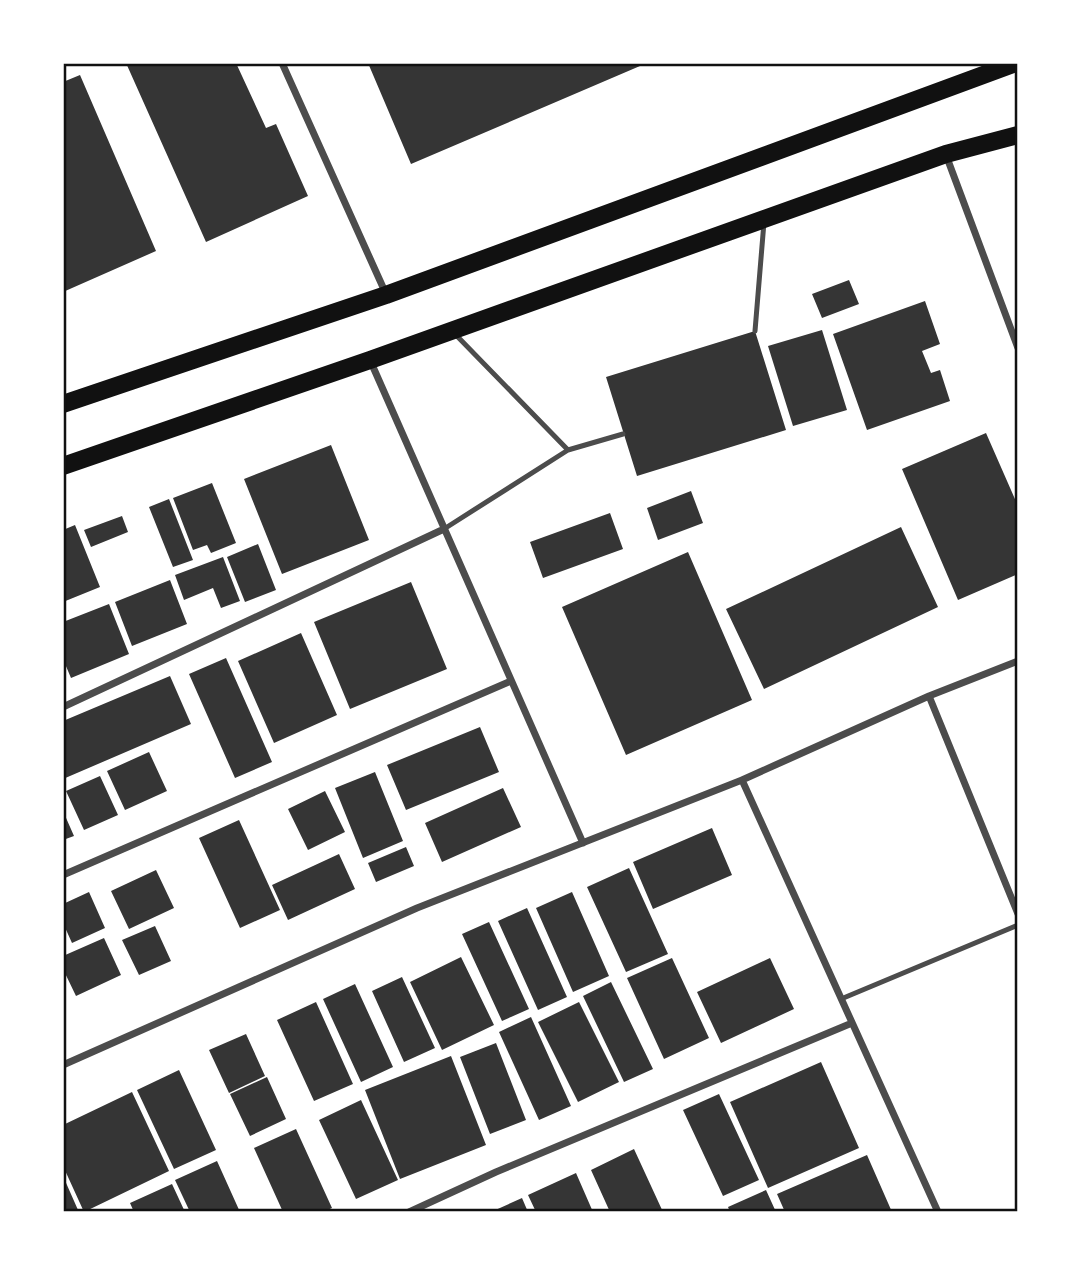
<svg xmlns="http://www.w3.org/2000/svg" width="1081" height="1275" viewBox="0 0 1081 1275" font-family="'Public Sans',sans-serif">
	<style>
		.building { fill: #353535 }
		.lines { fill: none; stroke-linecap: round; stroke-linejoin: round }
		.service { stroke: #4c4c4c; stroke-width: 5 }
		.minor { stroke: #4c4c4c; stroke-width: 7 }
		.primary { stroke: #111; stroke-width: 18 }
		.neatline { fill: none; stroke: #111; stroke-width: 2.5 }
	</style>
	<rect width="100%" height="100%" fill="#fff"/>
	<path class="building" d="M 126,63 L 236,63 L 266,128 L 276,124 L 308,196 L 206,242 Z
		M 368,63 L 647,63 L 411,164 Z
		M 80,75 L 156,251 L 63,292 L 63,82 Z
		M 849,280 L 859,304 L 822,318 L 812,294 Z
		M 925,301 L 940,344 L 922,351 L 931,373 L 940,370 L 950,401 L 867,430 L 833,334 Z
		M 822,330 L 847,410 L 793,426 L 768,346 Z
		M 755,331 L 786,430 L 637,476 L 606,377 Z
		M 986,433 L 1018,506 L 1018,574 L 958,600 L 902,469 Z
		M 331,445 L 369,540 L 282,574 L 244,479 Z
		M 212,483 L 236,543 L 211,553 L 207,545 L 193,550 L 173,498 Z
		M 691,491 L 703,523 L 658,540 L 647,508 Z
		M 169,499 L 193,560 L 173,567 L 149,507 Z
		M 610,513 L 623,549 L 543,578 L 530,542 Z
		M 122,516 L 128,532 L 91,547 L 84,530 Z
		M 75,525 L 100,587 L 63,602 L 63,530 Z
		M 901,527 L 938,607 L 764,689 L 726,609 Z
		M 258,544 L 276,590 L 245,602 L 227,557 Z
		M 688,552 L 752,700 L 626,755 L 562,607 Z
		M 223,557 L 240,601 L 221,608 L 213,588 L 184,600 L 175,575 Z
		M 170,580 L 187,624 L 132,646 L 115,602 Z
		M 411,582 L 447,669 L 350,709 L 314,622 Z
		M 109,604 L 129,654 L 71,678 L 63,659 L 63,622 Z
		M 301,633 L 337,715 L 274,743 L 238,661 Z
		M 226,658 L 272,762 L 235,778 L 189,674 Z
		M 170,676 L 191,724 L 63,779 L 63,721 Z
		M 480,727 L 499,772 L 406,810 L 387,765 Z
		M 149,752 L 167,791 L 125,810 L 107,771 Z
		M 375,772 L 403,841 L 363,858 L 335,788 Z
		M 100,776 L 118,815 L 84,830 L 66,791 Z
		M 503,788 L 521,827 L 442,862 L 425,823 Z
		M 325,791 L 345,832 L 308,850 L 288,809 Z
		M 63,811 L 74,836 L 63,840 Z
		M 239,820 L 280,910 L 240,928 L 199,838 Z
		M 712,828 L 732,875 L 653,909 L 633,862 Z
		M 406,847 L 414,866 L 376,882 L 368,863 Z
		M 339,854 L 355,889 L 288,920 L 272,885 Z
		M 629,868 L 668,954 L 626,972 L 587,887 Z
		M 156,870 L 174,908 L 129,929 L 111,891 Z
		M 89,892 L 105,928 L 72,943 L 63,923 L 63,904 Z
		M 572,892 L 609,976 L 573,992 L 536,908 Z
		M 527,908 L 567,997 L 538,1010 L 498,921 Z
		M 489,922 L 529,1009 L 502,1021 L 462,934 Z
		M 155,926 L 171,961 L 139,975 L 122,940 Z
		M 104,938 L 121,975 L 76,996 L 63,969 L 63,956 Z
		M 461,957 L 494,1025 L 442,1050 L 410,982 Z
		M 672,958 L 709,1038 L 664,1059 L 627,978 Z
		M 770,958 L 794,1009 L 721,1043 L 697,992 Z
		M 402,977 L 435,1048 L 404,1062 L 372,991 Z
		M 611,982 L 653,1069 L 624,1082 L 583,996 Z
		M 355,984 L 393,1067 L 361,1082 L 323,999 Z
		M 316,1002 L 353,1084 L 314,1101 L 277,1020 Z
		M 579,1002 L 619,1082 L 578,1102 L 538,1022 Z
		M 531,1017 L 571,1106 L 539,1120 L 499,1032 Z
		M 246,1034 L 265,1076 L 229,1093 L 209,1050 Z
		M 496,1043 L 526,1120 L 490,1134 L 460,1057 Z
		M 451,1056 L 486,1145 L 400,1179 L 365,1090 Z
		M 821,1062 L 859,1148 L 768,1188 L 730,1102 Z
		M 179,1070 L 216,1150 L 174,1169 L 137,1090 Z
		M 267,1077 L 286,1119 L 250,1136 L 230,1094 Z
		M 132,1092 L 169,1171 L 84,1212 L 63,1166 L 63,1125 Z
		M 719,1094 L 759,1180 L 723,1196 L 683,1110 Z
		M 361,1100 L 398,1180 L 356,1199 L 319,1120 Z
		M 296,1129 L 332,1208 L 323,1212 L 283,1212 L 254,1148 Z
		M 634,1149 L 663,1212 L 610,1212 L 591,1170 Z
		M 867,1155 L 892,1212 L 785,1212 L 777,1194 Z
		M 217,1161 L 240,1212 L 190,1212 L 175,1180 Z
		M 576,1173 L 593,1212 L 536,1212 L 528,1195 Z
		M 63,1176 L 78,1210 L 73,1212 L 63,1212 Z
		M 172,1184 L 185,1212 L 134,1212 L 130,1203 Z
		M 766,1190 L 776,1212 L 730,1212 L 728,1207 Z
		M 522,1198 L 528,1212 L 491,1212 Z"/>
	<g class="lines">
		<path class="service" d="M 755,331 L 764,222
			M 454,333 L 568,450 L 623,434
			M 444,529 L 568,450
			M 841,999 L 1018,925"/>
		<path class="minor" d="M 282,63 L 386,294
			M 946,155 L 1018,348
			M 370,360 L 583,843
			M 929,696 L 1018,914
			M 63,707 L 444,529
			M 742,780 L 938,1212
			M 63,875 L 511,681
			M 63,1065 L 417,908 L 742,780 L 929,696 L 1018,661
			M 409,1212 L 496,1172 L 852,1023"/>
		<path class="primary" d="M 63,404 L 386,295 L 1016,63
			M 63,466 L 370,360 L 946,154 L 1018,135"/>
	</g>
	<rect width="1081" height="1275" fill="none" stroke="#ffffff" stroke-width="130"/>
	<rect x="65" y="65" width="951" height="1145" class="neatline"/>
</svg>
